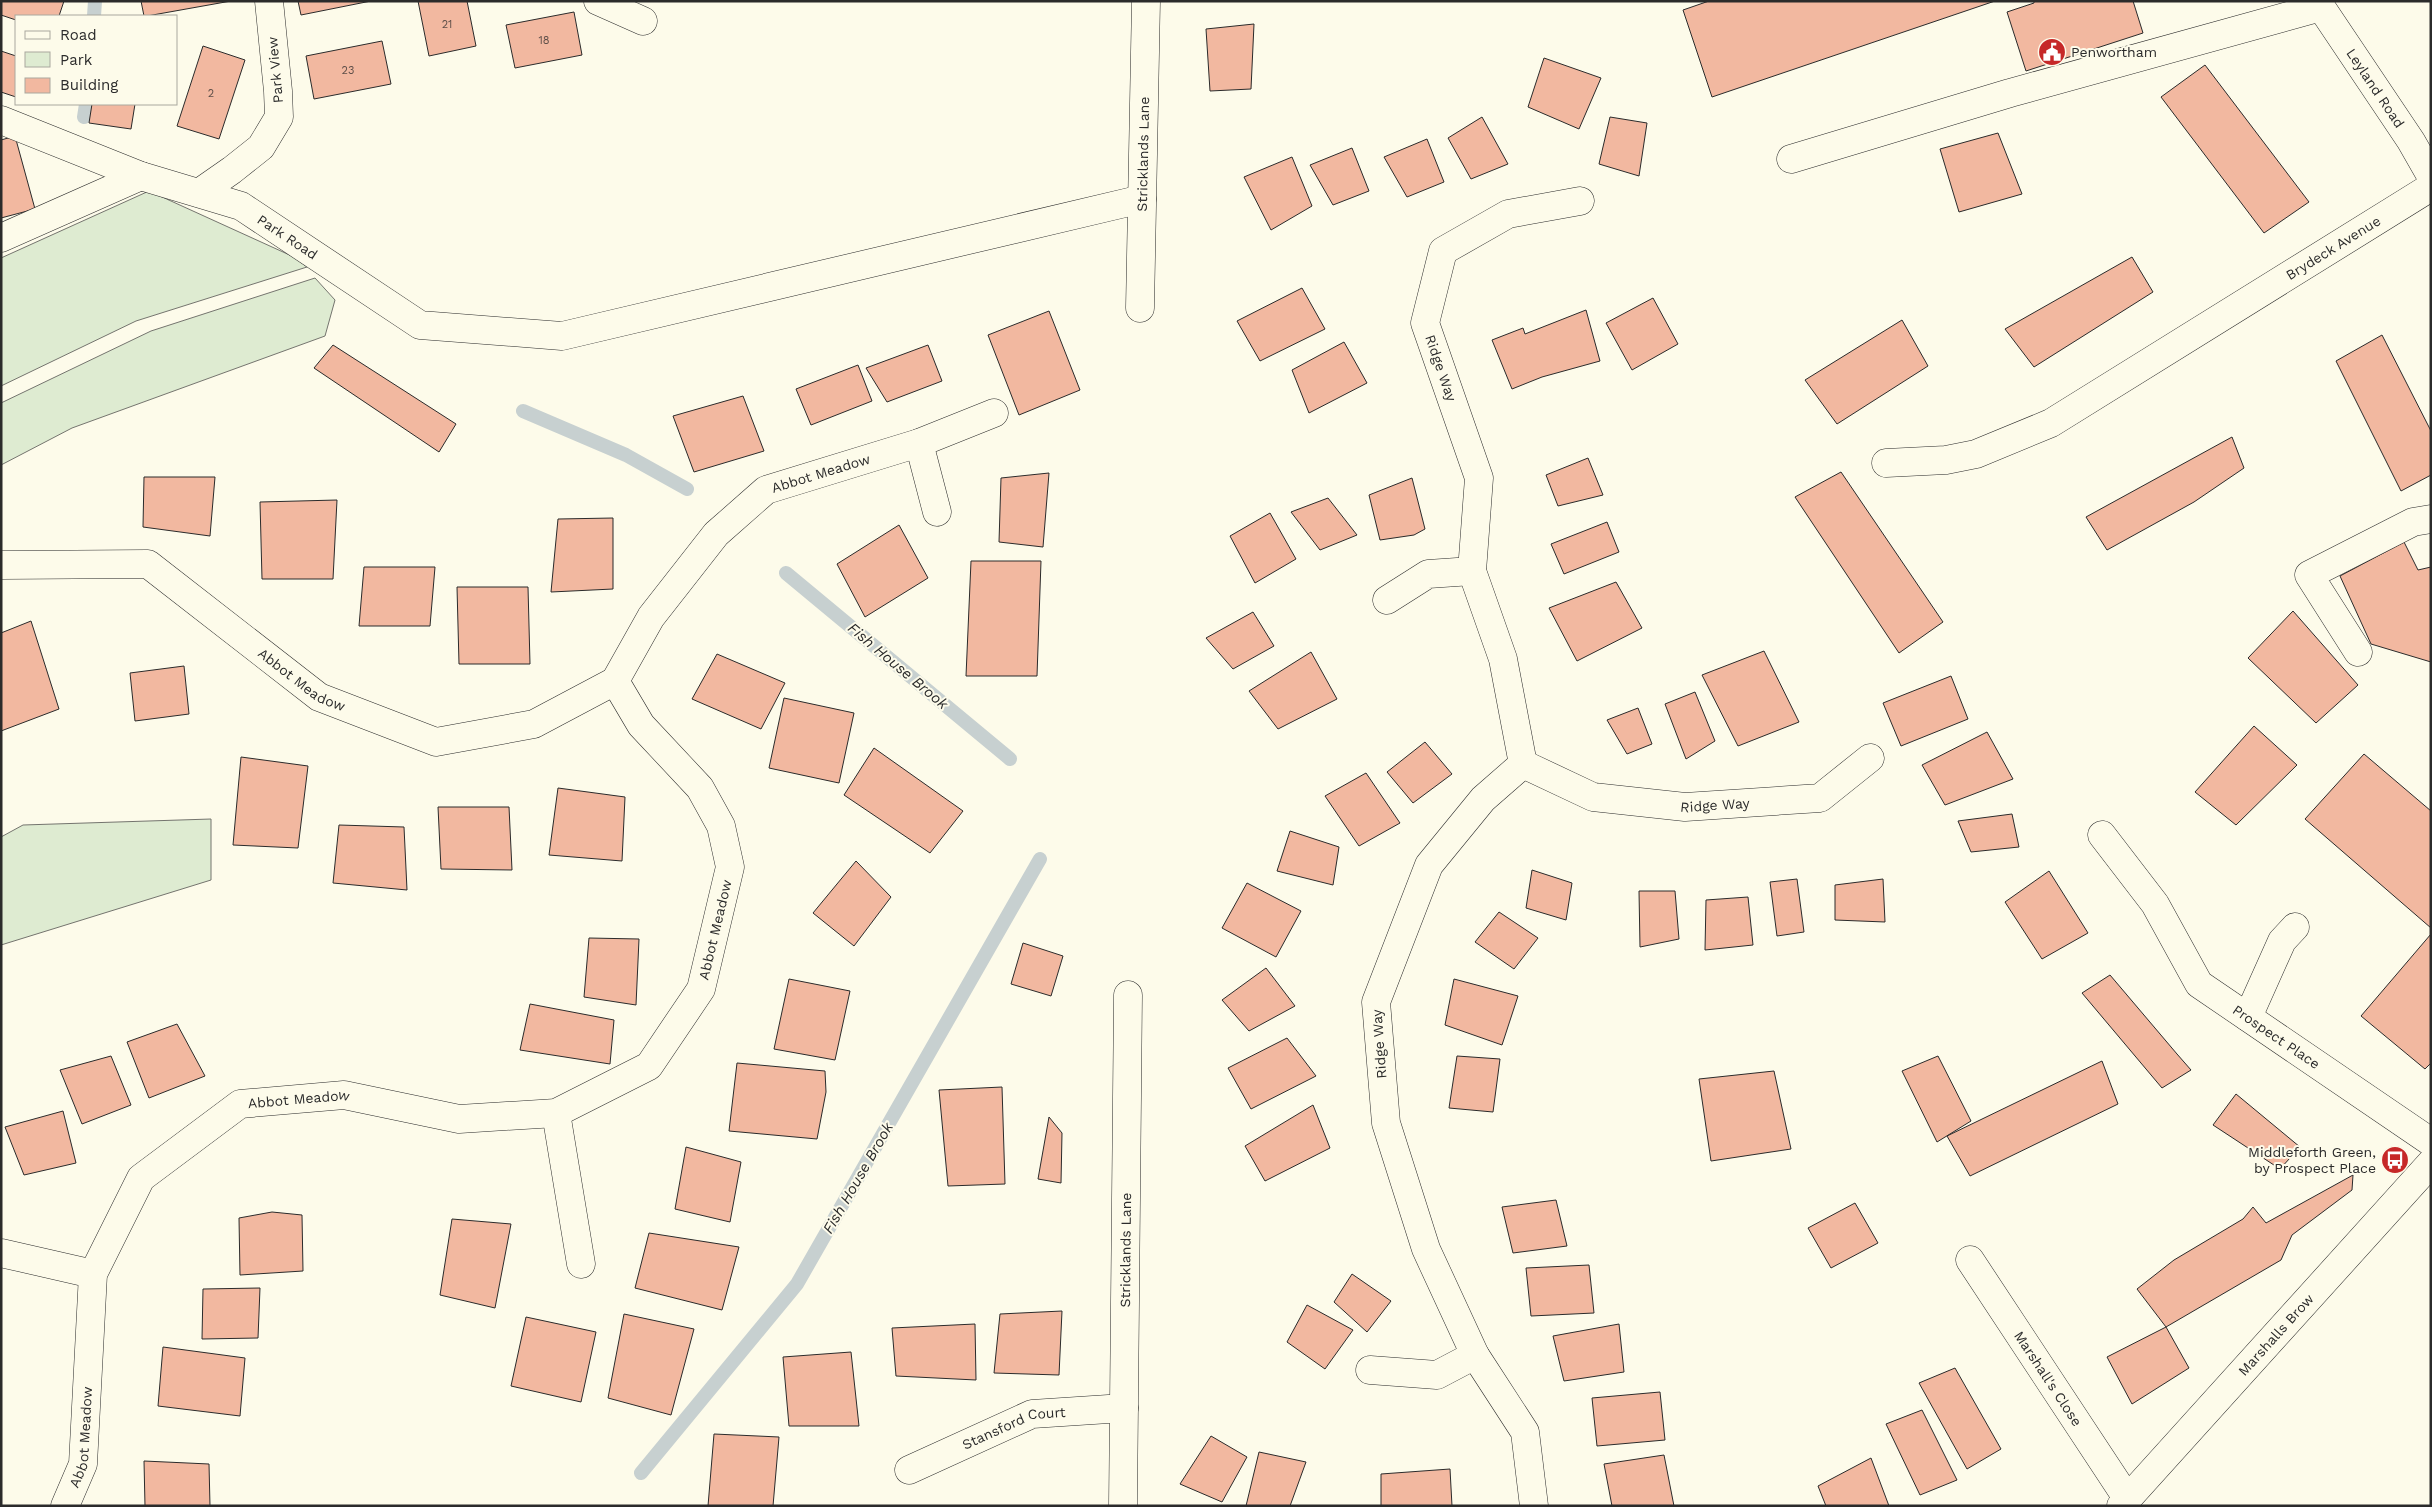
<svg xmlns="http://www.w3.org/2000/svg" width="2432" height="1507" viewBox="0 0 2432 1507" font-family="'Work Sans',sans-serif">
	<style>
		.green { fill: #deebd1; stroke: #74746e }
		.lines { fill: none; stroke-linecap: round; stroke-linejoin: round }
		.stream { stroke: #c7d0d0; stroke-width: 14 }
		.building { fill: #f2b8a0; stroke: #2b2b2b }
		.minor-casing { stroke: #2b2b2b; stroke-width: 29 }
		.major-casing { stroke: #2b2b2b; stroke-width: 29 }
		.minor { stroke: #fdfbea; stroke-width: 28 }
		.major { stroke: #fdfbea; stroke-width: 28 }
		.labels { text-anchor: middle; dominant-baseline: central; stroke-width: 4; stroke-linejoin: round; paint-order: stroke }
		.number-label { font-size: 11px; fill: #5d4e48 }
		.poi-label { font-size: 14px; fill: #2b2b2b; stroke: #fdfbea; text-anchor: start }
		.street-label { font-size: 14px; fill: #2b2b2b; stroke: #fdfbea }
		.water-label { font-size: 15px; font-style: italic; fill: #2b2b2b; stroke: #fdfbea }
	</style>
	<rect width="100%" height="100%" fill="#fdfbea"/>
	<path class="green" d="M 149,191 L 294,257 L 307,267 L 136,321 L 1,386 L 1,258 Z
		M 315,278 L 335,300 L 325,336 L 72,428 L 1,465 L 1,403 L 151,331 Z
		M 211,819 L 211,880 L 1,945 L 1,837 L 23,825 Z"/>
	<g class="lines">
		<path class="stream" d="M 94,16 L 95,1
			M 84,117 L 86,104
			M 523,411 L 626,455 L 687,489
			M 786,573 L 1010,759
			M 641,1473 L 797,1284 L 1040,859"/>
	</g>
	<path class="building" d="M 1,1 L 64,1 L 59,16 L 16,16 L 16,20 L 1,15 Z
		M 141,1 L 231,1 L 147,16 L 144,16 Z
		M 298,1 L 371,1 L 301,15 Z
		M 418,1 L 467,1 L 476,46 L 429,56 Z
		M 1709,1 L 1995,1 L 1712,97 L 1683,10 Z
		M 2034,1 L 2133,1 L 2143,33 L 2026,71 L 2007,12 L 2034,3 Z
		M 574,12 L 582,55 L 515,68 L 506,25 Z
		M 1254,24 L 1251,89 L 1210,91 L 1206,29 Z
		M 382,41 L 391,84 L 314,99 L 306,56 Z
		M 203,46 L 245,60 L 219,139 L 177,126 Z
		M 1,51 L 16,56 L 16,97 L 1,92 Z
		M 1544,58 L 1601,78 L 1579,129 L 1528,107 Z
		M 2205,65 L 2309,202 L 2264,233 L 2161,97 Z
		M 92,104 L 135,104 L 131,129 L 89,123 Z
		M 1482,117 L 1508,164 L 1471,179 L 1448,138 Z
		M 1610,117 L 1647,123 L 1639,176 L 1599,164 Z
		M 1998,133 L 2022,194 L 1959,212 L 1940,149 Z
		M 15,136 L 35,209 L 1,218 L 1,140 Z
		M 1427,139 L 1444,182 L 1407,197 L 1384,157 Z
		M 1352,148 L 1369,191 L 1333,205 L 1310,165 Z
		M 1292,157 L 1312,206 L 1271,230 L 1244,177 Z
		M 2132,257 L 2153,292 L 2034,367 L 2005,329 Z
		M 1302,288 L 1325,329 L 1260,361 L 1237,321 Z
		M 1653,298 L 1678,344 L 1632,370 L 1606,323 Z
		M 1586,310 L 1600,361 L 1542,377 L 1512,389 L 1492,340 L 1523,328 L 1525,334 Z
		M 1049,311 L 1080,390 L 1019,415 L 988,335 Z
		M 1902,320 L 1928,366 L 1837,424 L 1805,380 Z
		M 2382,335 L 2431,431 L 2431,475 L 2401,491 L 2336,361 Z
		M 1344,342 L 1367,383 L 1309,413 L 1292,370 Z
		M 333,345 L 456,424 L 439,452 L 314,368 Z
		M 928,345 L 942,381 L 887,402 L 866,368 Z
		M 858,365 L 872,401 L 811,425 L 796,389 Z
		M 743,396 L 764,451 L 694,472 L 673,416 Z
		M 2232,437 L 2244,468 L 2194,502 L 2107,550 L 2086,517 Z
		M 1588,458 L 1603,495 L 1558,506 L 1546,475 Z
		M 1841,472 L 1943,622 L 1899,653 L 1795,497 Z
		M 1049,473 L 1043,547 L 999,542 L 1001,478 Z
		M 144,477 L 215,477 L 210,536 L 143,527 Z
		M 1412,478 L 1425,529 L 1414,535 L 1380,540 L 1369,495 Z
		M 1328,498 L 1357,535 L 1320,550 L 1291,512 Z
		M 337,500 L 333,579 L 262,579 L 260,502 Z
		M 1270,513 L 1296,559 L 1255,583 L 1230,536 Z
		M 613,518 L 613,589 L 551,592 L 558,519 Z
		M 1607,522 L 1619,552 L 1564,574 L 1551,544 Z
		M 899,525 L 928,578 L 865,617 L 837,564 Z
		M 2404,542 L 2418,570 L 2431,567 L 2431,662 L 2371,644 L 2340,576 Z
		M 971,561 L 1041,561 L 1037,676 L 966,676 Z
		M 364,567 L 435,567 L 430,626 L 359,626 Z
		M 1616,582 L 1642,628 L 1577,661 L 1549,608 Z
		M 457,587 L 528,587 L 530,664 L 459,664 Z
		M 2293,611 L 2358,685 L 2316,723 L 2248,658 Z
		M 1253,612 L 1274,646 L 1233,669 L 1206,638 Z
		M 31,621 L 59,709 L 1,731 L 1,633 Z
		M 1764,651 L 1799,722 L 1738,746 L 1702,675 Z
		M 1311,652 L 1337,699 L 1278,729 L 1249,691 Z
		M 717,654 L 785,683 L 761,729 L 692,699 Z
		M 184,666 L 189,714 L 135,721 L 130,673 Z
		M 1951,676 L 1968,719 L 1901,746 L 1883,703 Z
		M 1695,692 L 1715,741 L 1686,759 L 1665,704 Z
		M 784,698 L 854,713 L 839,783 L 769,768 Z
		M 1638,708 L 1652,744 L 1627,754 L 1607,720 Z
		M 2254,726 L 2297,765 L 2236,825 L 2195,792 Z
		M 1987,732 L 2013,779 L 1945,805 L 1922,765 Z
		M 1425,742 L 1452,774 L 1413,803 L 1387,772 Z
		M 874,748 L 963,811 L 930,853 L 844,795 Z
		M 2364,754 L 2431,811 L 2431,928 L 2305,819 Z
		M 241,757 L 308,766 L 298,848 L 233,845 Z
		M 1366,773 L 1400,823 L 1359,846 L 1325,796 Z
		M 558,788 L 625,797 L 622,861 L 549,855 Z
		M 438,807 L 509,807 L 512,870 L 441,869 Z
		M 2012,814 L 2019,847 L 1971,852 L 1958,821 Z
		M 339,825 L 404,827 L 407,890 L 333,883 Z
		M 1290,831 L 1339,847 L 1333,885 L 1277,871 Z
		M 856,861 L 891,897 L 854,946 L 813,913 Z
		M 1532,870 L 1572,883 L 1566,920 L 1526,908 Z
		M 2049,871 L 2088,933 L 2042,959 L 2005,902 Z
		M 1797,879 L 1804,932 L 1777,936 L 1770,882 Z
		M 1883,879 L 1885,922 L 1835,920 L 1835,885 Z
		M 1247,883 L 1301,911 L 1276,957 L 1222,928 Z
		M 1639,891 L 1675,891 L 1679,939 L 1640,947 Z
		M 1748,897 L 1753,945 L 1705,950 L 1706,900 Z
		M 1499,912 L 1538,938 L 1514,969 L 1475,942 Z
		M 2431,934 L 2431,1063 L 2425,1069 L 2361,1016 Z
		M 589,938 L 639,939 L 636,1005 L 584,997 Z
		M 1023,943 L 1063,956 L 1051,996 L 1011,984 Z
		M 1266,968 L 1295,1006 L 1249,1031 L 1222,1000 Z
		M 2110,975 L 2177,1054 L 2191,1070 L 2162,1088 L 2082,993 Z
		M 789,979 L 850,991 L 835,1060 L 774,1049 Z
		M 1454,979 L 1518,996 L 1502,1045 L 1445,1025 Z
		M 530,1004 L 614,1020 L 610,1064 L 520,1050 Z
		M 177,1024 L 205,1076 L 149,1098 L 127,1042 Z
		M 1287,1038 L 1316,1076 L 1251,1109 L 1228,1068 Z
		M 111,1056 L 131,1105 L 82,1124 L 60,1070 Z
		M 1457,1056 L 1500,1059 L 1493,1112 L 1449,1108 Z
		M 1938,1056 L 1971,1121 L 1937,1142 L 1902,1071 Z
		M 2102,1061 L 2118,1104 L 1970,1176 L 1947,1136 Z
		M 737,1063 L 825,1071 L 826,1092 L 817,1139 L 729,1131 Z
		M 1774,1071 L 1791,1149 L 1711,1161 L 1699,1079 Z
		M 1002,1087 L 1005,1184 L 948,1186 L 939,1090 Z
		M 2236,1094 L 2300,1147 L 2280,1169 L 2213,1125 Z
		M 1313,1105 L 1330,1148 L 1265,1181 L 1245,1146 Z
		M 63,1111 L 76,1163 L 24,1175 L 5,1127 Z
		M 1049,1117 L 1062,1133 L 1061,1183 L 1038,1179 Z
		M 686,1147 L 741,1162 L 730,1222 L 675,1209 Z
		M 2353,1175 L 2352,1190 L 2292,1235 L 2281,1260 L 2166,1327 L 2137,1289 L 2174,1260 L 2243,1219 L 2253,1207 L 2266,1223 Z
		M 1556,1200 L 1567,1246 L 1513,1253 L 1502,1207 Z
		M 1855,1203 L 1878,1243 L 1831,1268 L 1808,1228 Z
		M 272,1212 L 302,1215 L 303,1271 L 240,1275 L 239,1218 Z
		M 452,1219 L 511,1224 L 495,1308 L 440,1295 Z
		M 649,1233 L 739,1247 L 722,1310 L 635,1288 Z
		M 1589,1265 L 1594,1313 L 1531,1316 L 1526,1268 Z
		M 1352,1274 L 1391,1301 L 1367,1332 L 1334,1302 Z
		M 260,1288 L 258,1338 L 202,1339 L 203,1289 Z
		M 1307,1305 L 1353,1330 L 1325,1369 L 1287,1342 Z
		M 1062,1311 L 1059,1375 L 994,1373 L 1000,1314 Z
		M 624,1314 L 694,1329 L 671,1415 L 608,1398 Z
		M 526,1317 L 596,1332 L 581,1402 L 511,1386 Z
		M 975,1324 L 976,1380 L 896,1376 L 892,1328 Z
		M 1619,1324 L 1624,1372 L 1564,1381 L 1553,1336 Z
		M 2166,1327 L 2189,1368 L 2132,1404 L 2107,1357 Z
		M 163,1347 L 245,1358 L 240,1416 L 158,1406 Z
		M 851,1352 L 859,1426 L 789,1426 L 783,1357 Z
		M 1955,1368 L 2001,1449 L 1967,1469 L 1919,1383 Z
		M 1660,1392 L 1665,1440 L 1597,1446 L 1592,1398 Z
		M 1922,1410 L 1957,1480 L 1920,1495 L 1886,1424 Z
		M 714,1434 L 779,1437 L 773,1506 L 708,1506 Z
		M 1211,1436 L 1247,1457 L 1222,1502 L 1180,1484 Z
		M 1259,1452 L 1306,1462 L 1290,1506 L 1246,1506 Z
		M 1664,1455 L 1674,1506 L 1612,1506 L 1604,1464 Z
		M 1871,1458 L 1889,1506 L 1826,1506 L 1818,1486 Z
		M 144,1461 L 209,1464 L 210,1506 L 145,1506 Z
		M 1450,1469 L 1452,1506 L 1381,1506 L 1381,1474 Z"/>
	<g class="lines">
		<g class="minor-casing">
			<g id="minor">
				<path d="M 598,1 L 643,21"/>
				<path id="s1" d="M 1,120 L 141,176 L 241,206 L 420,325 L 562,336 L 1142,199"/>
				<path d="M 1791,159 L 2010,93 L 2321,7"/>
				<path d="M 199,193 L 232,170 L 261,147 L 279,117 L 278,91 L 269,1"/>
				<path d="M 1,238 L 141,176"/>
				<path id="s2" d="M 1140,308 L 1146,1"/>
				<path d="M 919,443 L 937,512"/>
				<path id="s3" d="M 1886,463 L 1946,460 L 1976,454 L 2051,423 L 2431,187"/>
				<path id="s4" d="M 1,565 L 148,564 L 319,697 L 436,742 L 534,724 L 615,681"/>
				<path d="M 1387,600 L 1428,574 L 1472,571"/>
				<path d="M 2358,652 L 2309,575 L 2413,522 L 2431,519"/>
				<path id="s5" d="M 1523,764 L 1593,797 L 1685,807 L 1820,798 L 1870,758"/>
				<path id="s6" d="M 2102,835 L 2155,904 L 2199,984 L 2431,1142"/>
				<path d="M 2248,1017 L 2282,941 L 2295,927"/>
				<path d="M 556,1113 L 581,1264"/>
				<path d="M 1,1253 L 93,1274"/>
				<path id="s7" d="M 1970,1260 L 2127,1498"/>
				<path d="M 1370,1370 L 1437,1375 L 1475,1355"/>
				<path id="s8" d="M 909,1470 L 1032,1414 L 1124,1408"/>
				<path id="s9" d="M 65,1506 L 83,1464 L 93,1274 L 141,1178 L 240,1104 L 344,1095 L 459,1119 L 556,1113 L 649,1066 L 701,989 L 730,867 L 721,826 L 700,788 L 641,725 L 615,681 L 651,617 L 716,534 L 766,490 L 919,443 L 994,413"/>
				<path id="s10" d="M 1123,1506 L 1128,995"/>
				<path d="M 1534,1506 L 1525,1432 L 1475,1355 L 1426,1249 L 1386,1123 L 1376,1002 L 1429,865 L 1483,799 L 1523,764 L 1503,659 L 1472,571 L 1479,478 L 1425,323 L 1443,251 L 1508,214 L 1580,201"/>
				<path id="s11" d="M 2121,1506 L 2431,1163"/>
			</g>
		</g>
		<g class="major-casing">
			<g id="major">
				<path id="s12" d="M 2317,1 L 2411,141 L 2431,176"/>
			</g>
		</g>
		<use href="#minor" class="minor"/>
		<use href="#major" class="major"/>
	</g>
	<defs>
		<g id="civic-disc" transform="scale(1.4375)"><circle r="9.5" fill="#c62828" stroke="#fdfbea"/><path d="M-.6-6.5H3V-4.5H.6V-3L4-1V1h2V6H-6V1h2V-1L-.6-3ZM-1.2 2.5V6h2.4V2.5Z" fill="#fff"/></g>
		<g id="bus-disc" transform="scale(1.4375)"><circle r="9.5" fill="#c62828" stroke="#fdfbea"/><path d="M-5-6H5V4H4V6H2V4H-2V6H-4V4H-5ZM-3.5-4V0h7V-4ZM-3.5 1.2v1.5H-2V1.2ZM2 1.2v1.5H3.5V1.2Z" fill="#fff"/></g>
	</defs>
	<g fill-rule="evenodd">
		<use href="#civic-disc" x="2052" y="52"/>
		<use href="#bus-disc" x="2395" y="1160"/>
	</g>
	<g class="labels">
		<g class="number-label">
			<text x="447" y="24">21</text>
			<text x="544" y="40">18</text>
			<text x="348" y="70">23</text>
			<text x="211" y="93">2</text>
		</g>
		<g class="poi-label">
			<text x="2071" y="52">Penwortham</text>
			<text x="2376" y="1152" text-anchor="end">Middleforth Green,<tspan x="2376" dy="16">by Prospect Place</tspan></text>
		</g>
		<g class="street-label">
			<text transform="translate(275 70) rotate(-95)">Park View</text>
			<text stroke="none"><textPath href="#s12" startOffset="105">Leyland Road</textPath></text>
			<text stroke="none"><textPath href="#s2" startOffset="154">Stricklands Lane</textPath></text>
			<text stroke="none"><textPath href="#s1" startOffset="311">Park Road</textPath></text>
			<text stroke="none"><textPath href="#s3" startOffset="504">Brydeck Avenue</textPath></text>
			<text transform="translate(1441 368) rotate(71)">Ridge Way</text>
			<text stroke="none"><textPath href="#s9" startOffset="1634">Abbot Meadow</textPath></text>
			<text stroke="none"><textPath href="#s4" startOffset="340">Abbot Meadow</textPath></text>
			<text stroke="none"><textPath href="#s5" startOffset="200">Ridge Way</textPath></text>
			<text stroke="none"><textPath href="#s9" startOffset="1044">Abbot Meadow</textPath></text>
			<text stroke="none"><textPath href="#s6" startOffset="272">Prospect Place</textPath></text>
			<text transform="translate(1379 1044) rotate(-94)">Ridge Way</text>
			<text stroke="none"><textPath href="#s9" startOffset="526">Abbot Meadow</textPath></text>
			<text stroke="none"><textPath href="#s10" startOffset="256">Stricklands Lane</textPath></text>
			<text stroke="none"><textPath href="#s11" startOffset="231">Marshalls Brow</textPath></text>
			<text stroke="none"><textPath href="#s7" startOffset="142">Marshall's Close</textPath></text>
			<text stroke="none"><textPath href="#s8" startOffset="114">Stansford Court</textPath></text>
			<text stroke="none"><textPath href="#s9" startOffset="72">Abbot Meadow</textPath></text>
		</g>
		<g class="water-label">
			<text transform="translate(898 666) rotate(40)">Fish House Brook</text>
			<text transform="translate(858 1178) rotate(-60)">Fish House Brook</text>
		</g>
	</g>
	<rect width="2432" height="1507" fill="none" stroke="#2b2b2b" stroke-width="5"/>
	<rect x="15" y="15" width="162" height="90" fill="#fdfbea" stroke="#a9a89e"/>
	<rect x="25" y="31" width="25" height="8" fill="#fdfbea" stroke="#a9a89e"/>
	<text x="60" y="40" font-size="15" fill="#2b2b2b">Road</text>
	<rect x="25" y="52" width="25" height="15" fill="#deebd1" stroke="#a9a89e"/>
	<text x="60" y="65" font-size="15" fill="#2b2b2b">Park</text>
	<rect x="25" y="78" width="25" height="15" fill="#f2b8a0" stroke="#a9a89e"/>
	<text x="60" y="90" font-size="15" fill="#2b2b2b">Building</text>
</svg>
